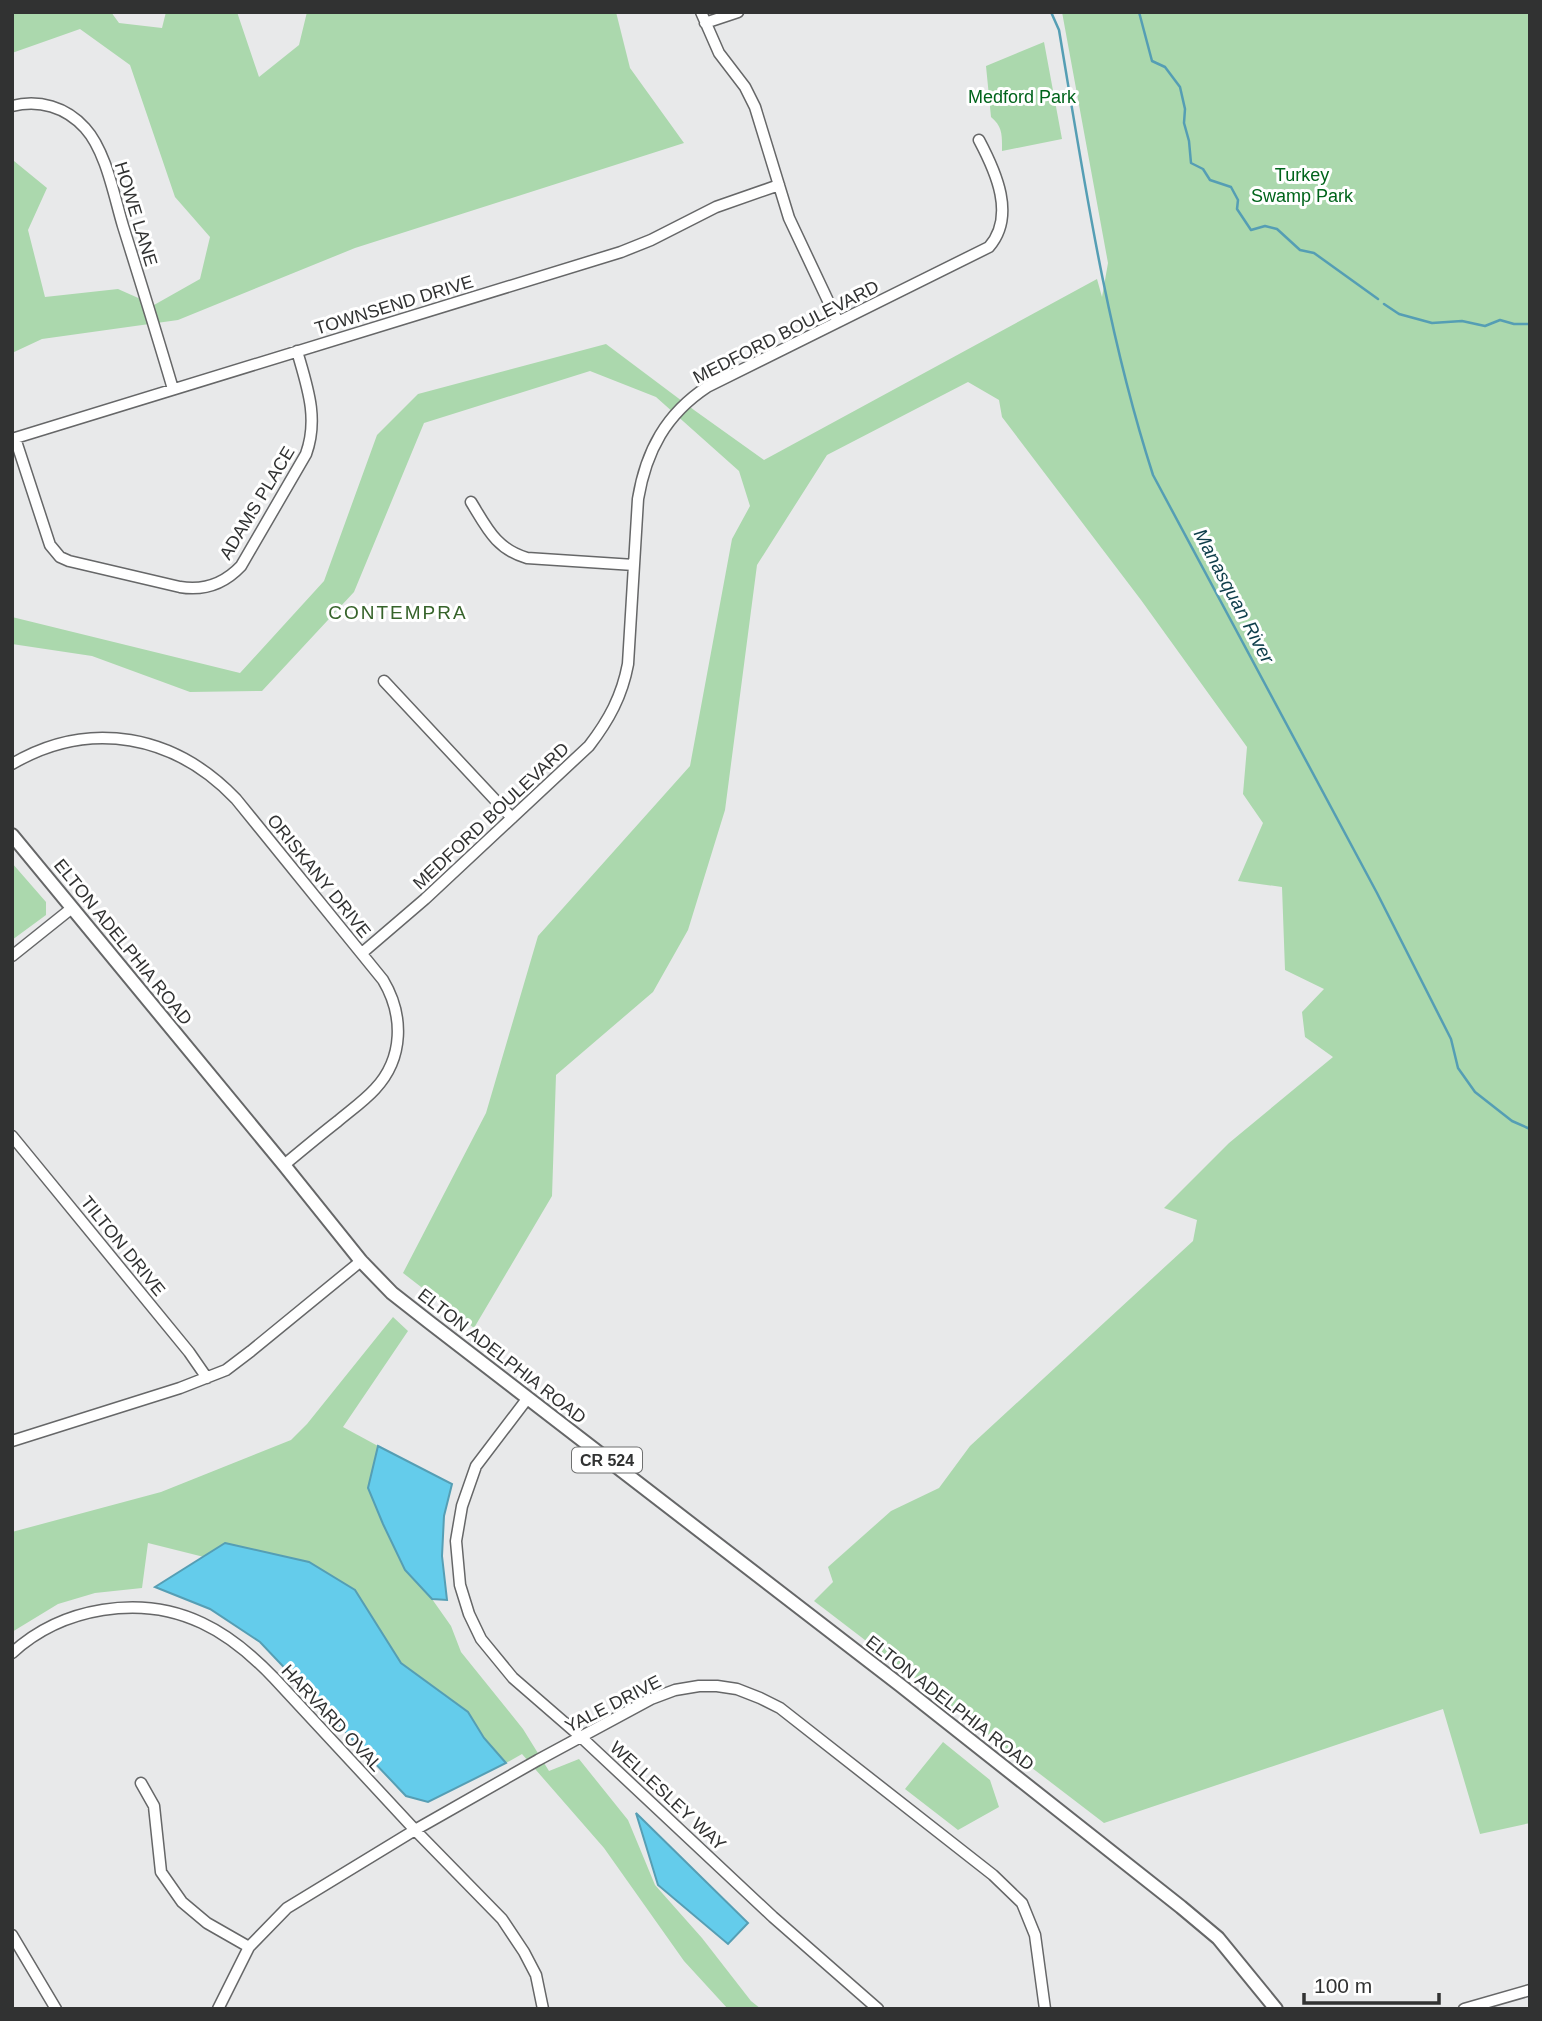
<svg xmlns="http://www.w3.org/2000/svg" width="1542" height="2021" viewBox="0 0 1542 2021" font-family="Helvetica,sans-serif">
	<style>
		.green { fill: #abd8ad }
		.water { fill: #64cceb; stroke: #559eb4; stroke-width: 2 }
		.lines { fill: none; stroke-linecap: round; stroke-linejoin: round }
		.stream { stroke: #559eb4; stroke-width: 2.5 }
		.minor-casing { stroke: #666768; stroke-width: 13 }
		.major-casing { stroke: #666768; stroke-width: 16 }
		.minor { stroke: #fff; stroke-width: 10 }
		.major { stroke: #fff; stroke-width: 12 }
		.labels { text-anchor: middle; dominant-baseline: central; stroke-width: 6; stroke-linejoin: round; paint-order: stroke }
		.shield { fill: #fff; stroke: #6f7070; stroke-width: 2 }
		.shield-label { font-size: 16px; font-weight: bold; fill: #313232 }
		.park-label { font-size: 18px; fill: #00641b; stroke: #fff }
		.street-label { font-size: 18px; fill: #313232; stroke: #fff }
		.water-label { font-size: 19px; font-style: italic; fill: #0e3e4b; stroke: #fff }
		.neighbourhood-label { font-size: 19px; letter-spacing: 2px; fill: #36632a; stroke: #fff }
	</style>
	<rect width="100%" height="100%" fill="#e8e9ea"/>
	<path class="green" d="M 12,12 L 111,12 L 119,23 L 162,28 L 166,12 L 237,12 L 259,77 L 299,45 L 307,12 L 616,12 L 630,68 L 684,143 L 355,248 L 178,320 L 42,339 L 12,353 L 12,162 L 14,161 L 47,188 L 28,230 L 45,297 L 118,289 L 154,305 L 200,279 L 210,237 L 175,197 L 130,65 L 80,29 L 12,53 Z
		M 1062,12 L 1530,12 L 1530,1823 L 1480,1834 L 1443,1709 L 1104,1823 L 814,1601 L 833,1582 L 828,1567 L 891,1511 L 939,1488 L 970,1446 L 1193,1241 L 1197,1220 L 1164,1208 L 1229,1143 L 1333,1057 L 1305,1037 L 1302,1012 L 1324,989 L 1285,970 L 1282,887 L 1238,881 L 1263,823 L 1243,794 L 1247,747 L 1141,600 L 1002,417 L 999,400 L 968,382 L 827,455 L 757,565 L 725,810 L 688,930 L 653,992 L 556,1075 L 552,1196 L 474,1328 L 403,1273 L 486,1113 L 538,936 L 690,766 L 732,539 L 750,506 L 739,471 L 656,397 L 590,371 L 424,423 L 354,592 L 262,691 L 190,692 L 92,656 L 12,644 L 12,617 L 240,673 L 324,581 L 377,435 L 418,394 L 606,344 L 694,410 L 764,460 L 1097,279 L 1102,297 L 1108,263 Z
		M 1044,42 L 1062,139 L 1002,151 C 1002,136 1003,127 991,117 L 986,66 Z
		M 12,863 L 46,902 L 46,915 L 12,940 Z
		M 393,1317 L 408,1331 L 343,1427 L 378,1446 L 368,1488 L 405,1570 L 432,1599 L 451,1626 L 461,1652 L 523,1729 L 549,1771 L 579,1759 L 628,1820 L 655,1885 L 702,1938 L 751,2001 L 761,2009 L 728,2009 L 684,1961 L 604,1848 L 522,1754 L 506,1763 L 484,1738 L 468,1712 L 401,1663 L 355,1590 L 225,1543 L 204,1557 L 148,1543 L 142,1588 L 95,1593 L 58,1604 L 12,1632 L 12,1532 L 161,1492 L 291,1440 L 307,1424 Z
		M 943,1742 L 990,1780 L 999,1807 L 958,1830 L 905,1789 Z"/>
	<path class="water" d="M 378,1446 L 452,1484 L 444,1516 L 442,1556 L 447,1600 L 432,1599 L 405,1570 L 383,1524 L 368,1488 Z
		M 225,1543 L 309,1562 L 355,1590 L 401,1663 L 468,1712 L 484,1738 L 506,1763 L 428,1802 L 406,1796 L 260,1642 L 210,1609 L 155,1587 Z
		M 636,1813 L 748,1923 L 728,1944 L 658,1885 Z"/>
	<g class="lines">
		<path class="stream" d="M 1051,12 L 1059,30 C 1084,179 1106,330 1153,475 L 1377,893 L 1451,1039 L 1458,1068 L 1475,1092 L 1512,1121 L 1530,1129
			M 1139,12 L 1152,61 L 1165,67 L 1180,87 L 1185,109 L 1184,123 L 1189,141 L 1191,163 L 1203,169 L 1210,180 L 1231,187 L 1238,200 L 1237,209 L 1251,230 L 1265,226 L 1277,229 L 1300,250 L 1314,253 L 1378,299
			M 1384,304 L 1399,314 L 1432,323 L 1462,321 L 1485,326 L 1500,320 L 1514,324 L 1530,324"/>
		<g class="minor-casing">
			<path id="minor" d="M 701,12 L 719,53 L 745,87 L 755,107 L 789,218 L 838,322
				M 705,23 L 738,12
				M 12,106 C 39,99 66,107 85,128 C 106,151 114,196 123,226 C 140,280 157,335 173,389
				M 15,438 L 50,545 L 60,557 L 69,561 L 180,587 C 204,591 224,584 241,566 L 306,454 C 319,418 307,386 297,351
				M 12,439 L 621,252 L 651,240 L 716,207 L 779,185
				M 471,502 C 487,528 496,549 527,558 L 634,565
				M 384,681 L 512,818
				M 12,764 C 90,718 175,735 236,799 L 383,980 C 404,1015 404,1058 375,1089 C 364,1101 351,1110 338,1121 C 320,1135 302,1150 284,1165
				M 362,953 L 425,899 L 589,746 C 609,720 622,696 628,664 L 638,499 C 646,451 666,414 707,387 L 989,247 C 1016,216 996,172 979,140
				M 12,956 L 72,908
				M 12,1136 L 189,1352 L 207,1378
				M 527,1399 L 476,1466 L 462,1506 L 456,1541 L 460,1585 L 469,1614 L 481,1639 L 513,1678 L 581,1737 L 773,1917 L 878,2009
				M 12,1441 L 180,1388 L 226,1370 L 251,1351 L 361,1261
				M 12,1653 C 62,1607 141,1594 202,1623 C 230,1636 253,1656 274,1678 L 415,1830 L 502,1919 L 524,1952 L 536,1975 L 543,2009
				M 141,1783 L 154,1806 L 161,1872 L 182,1902 L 207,1923 L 249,1947
				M 12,1935 L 56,2009
				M 218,2009 L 249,1947 L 287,1908 L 415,1830 L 538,1760 L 651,1699 L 675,1690 L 699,1686 L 717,1686 L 737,1689 L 760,1698 L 780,1708 L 993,1875 L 1022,1903 L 1035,1935 L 1045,2009
				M 1464,2009 L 1530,1990"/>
		</g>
		<g class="major-casing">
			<path id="major" d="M 12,835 L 284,1165 L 361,1261 L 392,1293 L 429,1322 L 900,1685 L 1181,1907 L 1218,1938 L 1276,2009"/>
		</g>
		<use href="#minor" class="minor"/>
		<use href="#major" class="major"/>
	</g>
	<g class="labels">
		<rect class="shield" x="572" y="1447.5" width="70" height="25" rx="5"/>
		<g class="shield-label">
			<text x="607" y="1460">CR 524</text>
		</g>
		<g class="park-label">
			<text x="1022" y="97">Medford Park</text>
			<text x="1302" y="175">Turkey<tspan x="1302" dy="21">Swamp Park</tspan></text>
		</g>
		<g class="street-label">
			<text transform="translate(136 214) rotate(73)">HOWE LANE</text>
			<text transform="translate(394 305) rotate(-17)">TOWNSEND DRIVE</text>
			<text transform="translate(786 332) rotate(-27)">MEDFORD BOULEVARD</text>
			<text transform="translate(257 503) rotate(-59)">ADAMS PLACE</text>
			<text transform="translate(491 816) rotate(-43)">MEDFORD BOULEVARD</text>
			<text transform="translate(319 876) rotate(51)">ORISKANY DRIVE</text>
			<text transform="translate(123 942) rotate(51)">ELTON ADELPHIA ROAD</text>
			<text transform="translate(123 1246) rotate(51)">TILTON DRIVE</text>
			<text transform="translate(502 1356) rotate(38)">ELTON ADELPHIA ROAD</text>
			<text transform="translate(950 1703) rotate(38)">ELTON ADELPHIA ROAD</text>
			<text transform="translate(613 1704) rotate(-27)">YALE DRIVE</text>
			<text transform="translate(332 1718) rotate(47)">HARVARD OVAL</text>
			<text transform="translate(668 1796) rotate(43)">WELLESLEY WAY</text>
		</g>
		<g class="water-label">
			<text transform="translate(1234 596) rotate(62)">Manasquan River</text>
		</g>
		<g class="neighbourhood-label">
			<text x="398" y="612">CONTEMPRA</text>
		</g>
	</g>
	<rect width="1542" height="2021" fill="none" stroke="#313232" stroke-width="28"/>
	<path d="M1304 1993v10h135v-10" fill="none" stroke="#313232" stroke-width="3.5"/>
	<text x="1314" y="1993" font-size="21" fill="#313232" stroke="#ffffff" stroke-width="5" paint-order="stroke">100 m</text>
</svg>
